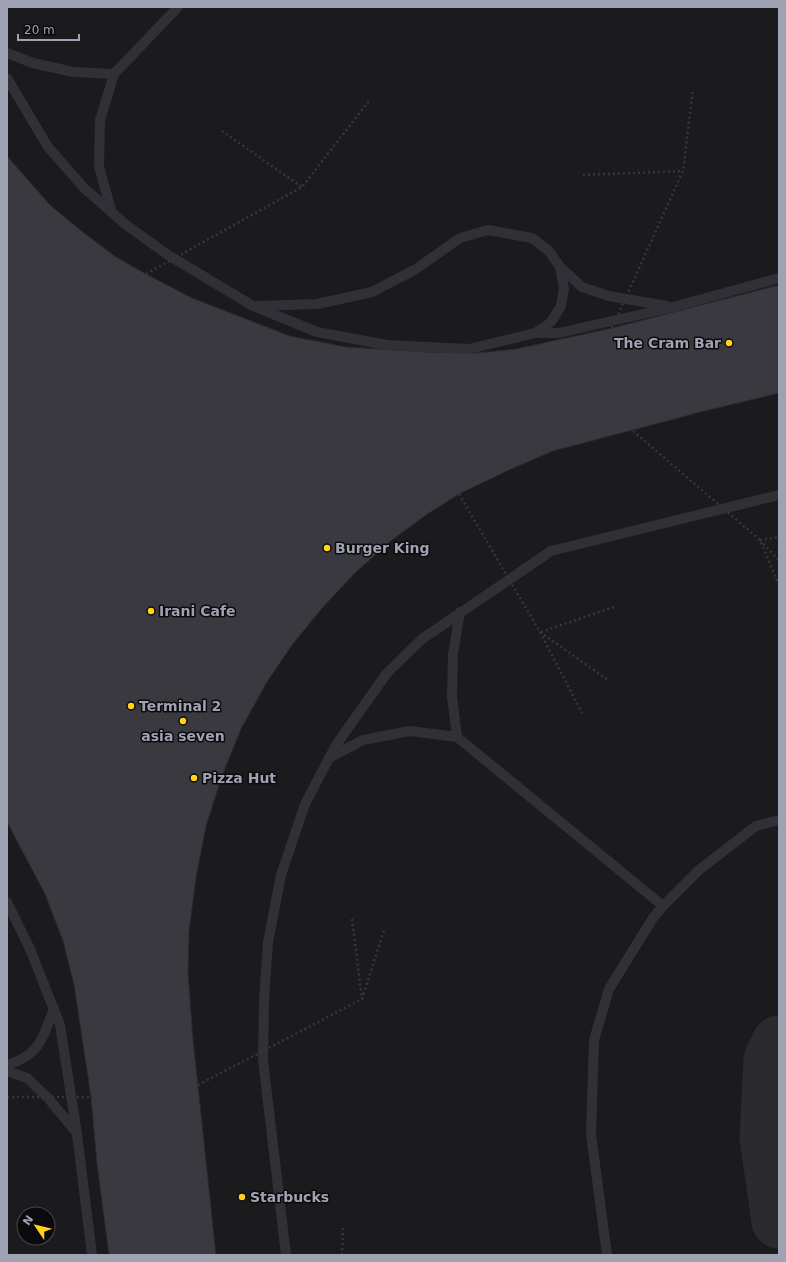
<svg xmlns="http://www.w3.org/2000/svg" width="786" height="1262" viewBox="0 0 786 1262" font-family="'DejaVu Sans',sans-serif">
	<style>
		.built { fill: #1b1b1e; fill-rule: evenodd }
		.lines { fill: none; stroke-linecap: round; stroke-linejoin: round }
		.taxiway { stroke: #2a2a2f; stroke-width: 55 }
		.building { fill: #39393f; stroke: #2a292d }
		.path { stroke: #36373d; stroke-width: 2.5; stroke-dasharray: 2 3; stroke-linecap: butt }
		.service { stroke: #303036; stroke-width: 10 }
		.path-bridge { stroke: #36373d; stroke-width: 2.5; stroke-dasharray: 2 3; stroke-linecap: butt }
		.poi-dot { fill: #ffd319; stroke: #0b0a0c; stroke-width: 1.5 }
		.labels { text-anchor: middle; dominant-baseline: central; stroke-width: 3; stroke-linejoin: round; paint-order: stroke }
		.poi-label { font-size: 14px; font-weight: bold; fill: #9fa2b3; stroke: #0b0a0c; text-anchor: start }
	</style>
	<rect width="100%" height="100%" fill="#100f11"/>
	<path class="built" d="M 7,7 L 779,7 L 779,1255 L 7,1255 ZM 24,1214 L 48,1214 L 48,1238 L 24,1238 Z"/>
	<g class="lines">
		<path class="taxiway" d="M 779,1043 L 771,1060 L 767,1138 L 779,1221"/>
	</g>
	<path class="building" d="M 7,156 L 50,205 L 84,233 L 116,257 L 146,274 L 192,298 L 290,336 L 346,347 L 427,352 L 477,353 L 516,349 L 612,328 L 779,285 L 779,393 L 697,413 L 553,451 L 509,470 L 459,494 L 426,515 L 392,540 L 355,573 L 323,607 L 292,645 L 267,682 L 241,729 L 222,776 L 206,826 L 196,878 L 189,932 L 188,972 L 193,1039 L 216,1255 L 109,1255 L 97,1164 L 91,1097 L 74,985 L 63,941 L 45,894 L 7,822 Z"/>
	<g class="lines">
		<path class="path" d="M 222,131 L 302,187
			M 583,175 L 683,171
			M 760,540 L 779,560
			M 760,540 L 779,537
			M 540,632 L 608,680
			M 541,632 L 614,607
			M 352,919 L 362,999
			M 342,1255 L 343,1228"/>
		<path class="service" d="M 7,53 L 33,63 L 73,72 L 114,74
			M 7,78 L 48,147 L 84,188 L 125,224 L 168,255 L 253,306 L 317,332 L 387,345 L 469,349 L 535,333 L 559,333 L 673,307 L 779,278
			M 112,213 L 99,167 L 100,120 L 114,74 L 178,7
			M 560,267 L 582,287 L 609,296 L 667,306
			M 257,306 L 317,304 L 372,292 L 416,269 L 460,238 L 488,230 L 532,238 L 549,251 L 560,267 L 564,289 L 561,306 L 551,322 L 535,333
			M 457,737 L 452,696 L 453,654 L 460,612
			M 329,758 L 363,740 L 410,731 L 457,737 L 663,906
			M 7,902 L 30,949 L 60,1025 L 77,1134 L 92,1255
			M 7,1065 C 40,1055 43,1038 54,1008
			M 7,1071 L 27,1078 L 48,1098 L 77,1133
			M 286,1255 L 263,1060 L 264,1001 L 268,942 L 281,875 L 305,804 L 336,745 L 387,673 L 422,639 L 551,551 L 779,495
			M 607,1255 L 591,1134 L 594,1040 L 609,989 L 653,918 L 663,906 L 699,870 L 756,826 L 779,820"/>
		<path class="path-bridge" d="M 146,274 L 302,187 L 369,101
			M 612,328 L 683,171 L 693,89
			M 633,431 L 760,540 L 779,585
			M 459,494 L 540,632 L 582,713
			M 198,1085 L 362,999 L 384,930
			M 7,1097 L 91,1097"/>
	</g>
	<g class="poi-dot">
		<circle cx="729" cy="343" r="4"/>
		<circle cx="327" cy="548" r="4"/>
		<circle cx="151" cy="611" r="4"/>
		<circle cx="131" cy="706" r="4"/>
		<circle cx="183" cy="721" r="4"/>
		<circle cx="194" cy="778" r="4"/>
		<circle cx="242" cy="1197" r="4"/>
	</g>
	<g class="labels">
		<g class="poi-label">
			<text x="721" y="343" text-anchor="end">The Cram Bar</text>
			<text x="335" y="548">Burger King</text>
			<text x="159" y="611">Irani Cafe</text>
			<text x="139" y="706">Terminal 2</text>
			<text x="183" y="736" text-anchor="middle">asia seven</text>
			<text x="202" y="778">Pizza Hut</text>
			<text x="250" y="1197">Starbucks</text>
		</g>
	</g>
	<rect width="786" height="1262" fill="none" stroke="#9fa2b3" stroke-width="16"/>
	<g transform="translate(36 1226) rotate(305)"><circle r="19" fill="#0b0a0c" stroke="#46474f"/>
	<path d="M0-3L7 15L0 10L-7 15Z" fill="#ffd319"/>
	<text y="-6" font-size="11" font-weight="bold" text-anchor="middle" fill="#9fa2b3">N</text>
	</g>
	<path d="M18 34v6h61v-6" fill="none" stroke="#9fa2b3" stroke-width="2"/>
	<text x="24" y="34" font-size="12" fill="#9fa2b3" stroke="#0b0a0c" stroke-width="3" paint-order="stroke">20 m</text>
</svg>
